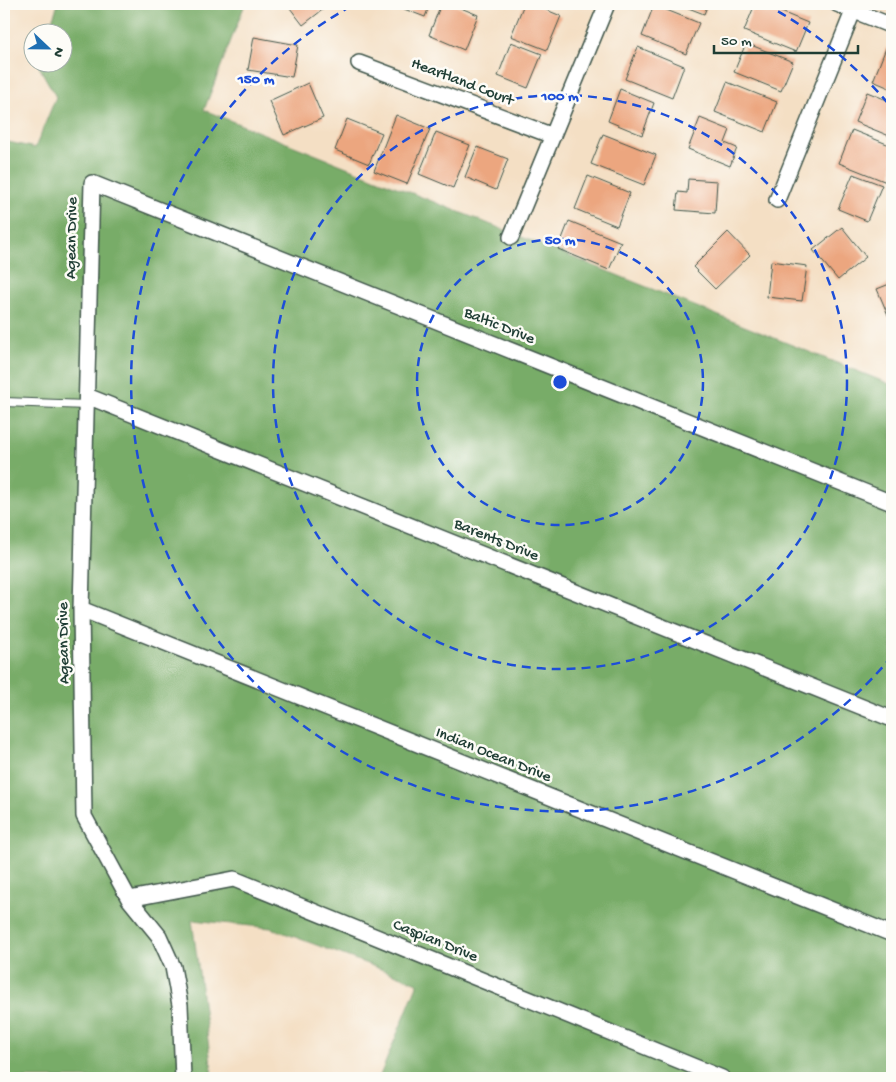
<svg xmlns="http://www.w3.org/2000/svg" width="896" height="1082" viewBox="0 0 896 1082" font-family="'Gochi Hand',sans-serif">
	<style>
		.forest { fill: #78ac67; stroke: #4c744e }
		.building { fill: #eca67f }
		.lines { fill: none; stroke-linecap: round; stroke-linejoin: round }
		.service-casing { stroke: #3f554a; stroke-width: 10 }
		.minor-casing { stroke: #3f554a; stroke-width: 18 }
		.service { stroke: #fff; stroke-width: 8 }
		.minor { stroke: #fff; stroke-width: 15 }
		.ring { fill: none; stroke: #1d4ed8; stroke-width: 2.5; stroke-dasharray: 9 6 }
		.labels { text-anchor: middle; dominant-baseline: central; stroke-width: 5; stroke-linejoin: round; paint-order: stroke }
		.street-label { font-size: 16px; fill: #1f3d34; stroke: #fdfcf7 }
		.centre { fill: #1d4ed8; stroke: #fdfcf7; stroke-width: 2.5 }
		.ring-label { font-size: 15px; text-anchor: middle; font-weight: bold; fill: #1d4ed8; stroke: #fdfcf7; stroke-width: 5; stroke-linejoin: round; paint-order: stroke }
	</style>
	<rect width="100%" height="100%" fill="#fdfcf7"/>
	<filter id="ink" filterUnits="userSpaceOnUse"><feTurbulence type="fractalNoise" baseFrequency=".02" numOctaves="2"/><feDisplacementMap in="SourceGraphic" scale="10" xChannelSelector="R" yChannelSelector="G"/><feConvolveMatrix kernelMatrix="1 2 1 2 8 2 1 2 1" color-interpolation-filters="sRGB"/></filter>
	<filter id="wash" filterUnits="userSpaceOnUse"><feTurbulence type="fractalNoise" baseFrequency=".0096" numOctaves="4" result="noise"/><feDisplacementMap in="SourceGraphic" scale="20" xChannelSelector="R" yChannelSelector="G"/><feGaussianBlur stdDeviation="1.12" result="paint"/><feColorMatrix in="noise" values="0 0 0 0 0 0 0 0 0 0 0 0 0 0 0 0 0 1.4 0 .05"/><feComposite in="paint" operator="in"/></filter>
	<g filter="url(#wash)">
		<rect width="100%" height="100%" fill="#f4dfc4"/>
		<path class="forest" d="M 58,4 L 245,4 L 204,110 L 892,385 L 892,1078 L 379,1078 L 418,983 L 271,928 L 192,920 L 213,1078 L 4,1078 L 4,141 L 35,148 L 56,97 L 37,63 L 62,62 L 62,32 L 48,32 Z"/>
		<g id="blocks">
			<path class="building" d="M 287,4 L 330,4 L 303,25 Z
				M 391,4 L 430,4 L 425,17 Z
				M 441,4 L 451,4 L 478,15 L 464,50 L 429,35 Z
				M 524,4 L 532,4 L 561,16 L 547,50 L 511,36 Z
				M 678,4 L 708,4 L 704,14 Z
				M 755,4 L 762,4 L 808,23 L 796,52 L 744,31 Z
				M 654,5 L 699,23 L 686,54 L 642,36 Z
				M 254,37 L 298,45 L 292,77 L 248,70 Z
				M 511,42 L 542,54 L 528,88 L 498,76 Z
				M 746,43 L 793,62 L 781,91 L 734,72 Z
				M 638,47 L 684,66 L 672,98 L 625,79 Z
				M 886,48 L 892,50 L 892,89 L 873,81 Z
				M 727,82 L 777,102 L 765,132 L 715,112 Z
				M 308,83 L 323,118 L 284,135 L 269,101 Z
				M 620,89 L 654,103 L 642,135 L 608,121 Z
				M 867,92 L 892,102 L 892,137 L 855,122 Z
				M 396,115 L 430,129 L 407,184 L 374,171 Z
				M 700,118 L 730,130 L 725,143 L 737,148 L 730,166 L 688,149 Z
				M 347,119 L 382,133 L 369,164 L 335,150 Z
				M 852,130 L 892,146 L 892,175 L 889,183 L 839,163 Z
				M 436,132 L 470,145 L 453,188 L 419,174 Z
				M 603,134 L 656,155 L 644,185 L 591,164 Z
				M 477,147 L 508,159 L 496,190 L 465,177 Z
				M 853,174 L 882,185 L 867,221 L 838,209 Z
				M 588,176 L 630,193 L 617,226 L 575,209 Z
				M 688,179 L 717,181 L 715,213 L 676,210 L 678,192 L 687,193 Z
				M 569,221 L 621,242 L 609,270 L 558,249 Z
				M 842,227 L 866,257 L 838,280 L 813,250 Z
				M 728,232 L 750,255 L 715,289 L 693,267 Z
				M 771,261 L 807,266 L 802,301 L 767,297 Z
				M 892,283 L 892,321 L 891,322 L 877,289 Z"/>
		</g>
	</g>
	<g filter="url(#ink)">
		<use href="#blocks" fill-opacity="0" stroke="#3f554a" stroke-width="1"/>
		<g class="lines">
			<g class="service-casing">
				<path id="service" d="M 4,402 L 87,405"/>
			</g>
			<g class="minor-casing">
				<path id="minor" d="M 837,4 L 892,26
					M 359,63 L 553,136
					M 777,200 L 856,4
					M 511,237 L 607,4
					M 87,396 L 892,719
					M 81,609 L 892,934
					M 129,899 L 234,879 L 722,1078
					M 183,1078 L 180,1005 L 173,967 L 159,936 L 129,899 L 84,816 L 81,609 L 92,183 L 892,503"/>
			</g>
			<use href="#service" class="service"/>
			<use href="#minor" class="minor"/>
		</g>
	</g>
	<g class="ring">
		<circle cx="560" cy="382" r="143"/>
		<circle cx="560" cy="382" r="287"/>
		<path d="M892 656A430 430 0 1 1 355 4M765 4A430 430 0 0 1 892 108"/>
	</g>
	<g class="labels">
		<g class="street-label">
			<text transform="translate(462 83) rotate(21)">Heartland Court</text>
			<text transform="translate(73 238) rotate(-89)">Agean Drive</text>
			<text transform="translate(499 327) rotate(22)">Baltic Drive</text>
			<text transform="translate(496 541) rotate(22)">Barents Drive</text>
			<text transform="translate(65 643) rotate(-91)">Agean Drive</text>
			<text transform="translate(493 756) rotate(22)">Indian Ocean Drive</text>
			<text transform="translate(435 942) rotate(22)">Caspian Drive</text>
		</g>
	</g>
	<circle cx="560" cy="382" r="8" class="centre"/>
	<g class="ring-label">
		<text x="256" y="83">150 m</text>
		<text x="560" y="100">100 m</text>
		<text x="560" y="244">50 m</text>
	</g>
	<rect width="896" height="1082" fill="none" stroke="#fdfcf7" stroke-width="20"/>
	<g transform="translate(48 48) rotate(112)"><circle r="24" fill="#fdfcf7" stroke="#a4b0a9"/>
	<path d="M0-4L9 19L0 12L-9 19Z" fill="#1f6fb2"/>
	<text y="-8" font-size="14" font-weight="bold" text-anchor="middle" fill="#1f3d34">N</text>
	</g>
	<path d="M714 45v8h144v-8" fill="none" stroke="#1f3d34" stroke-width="2.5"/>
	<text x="721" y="45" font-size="15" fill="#1f3d34" stroke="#fdfcf7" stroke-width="4" paint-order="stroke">50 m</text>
</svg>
